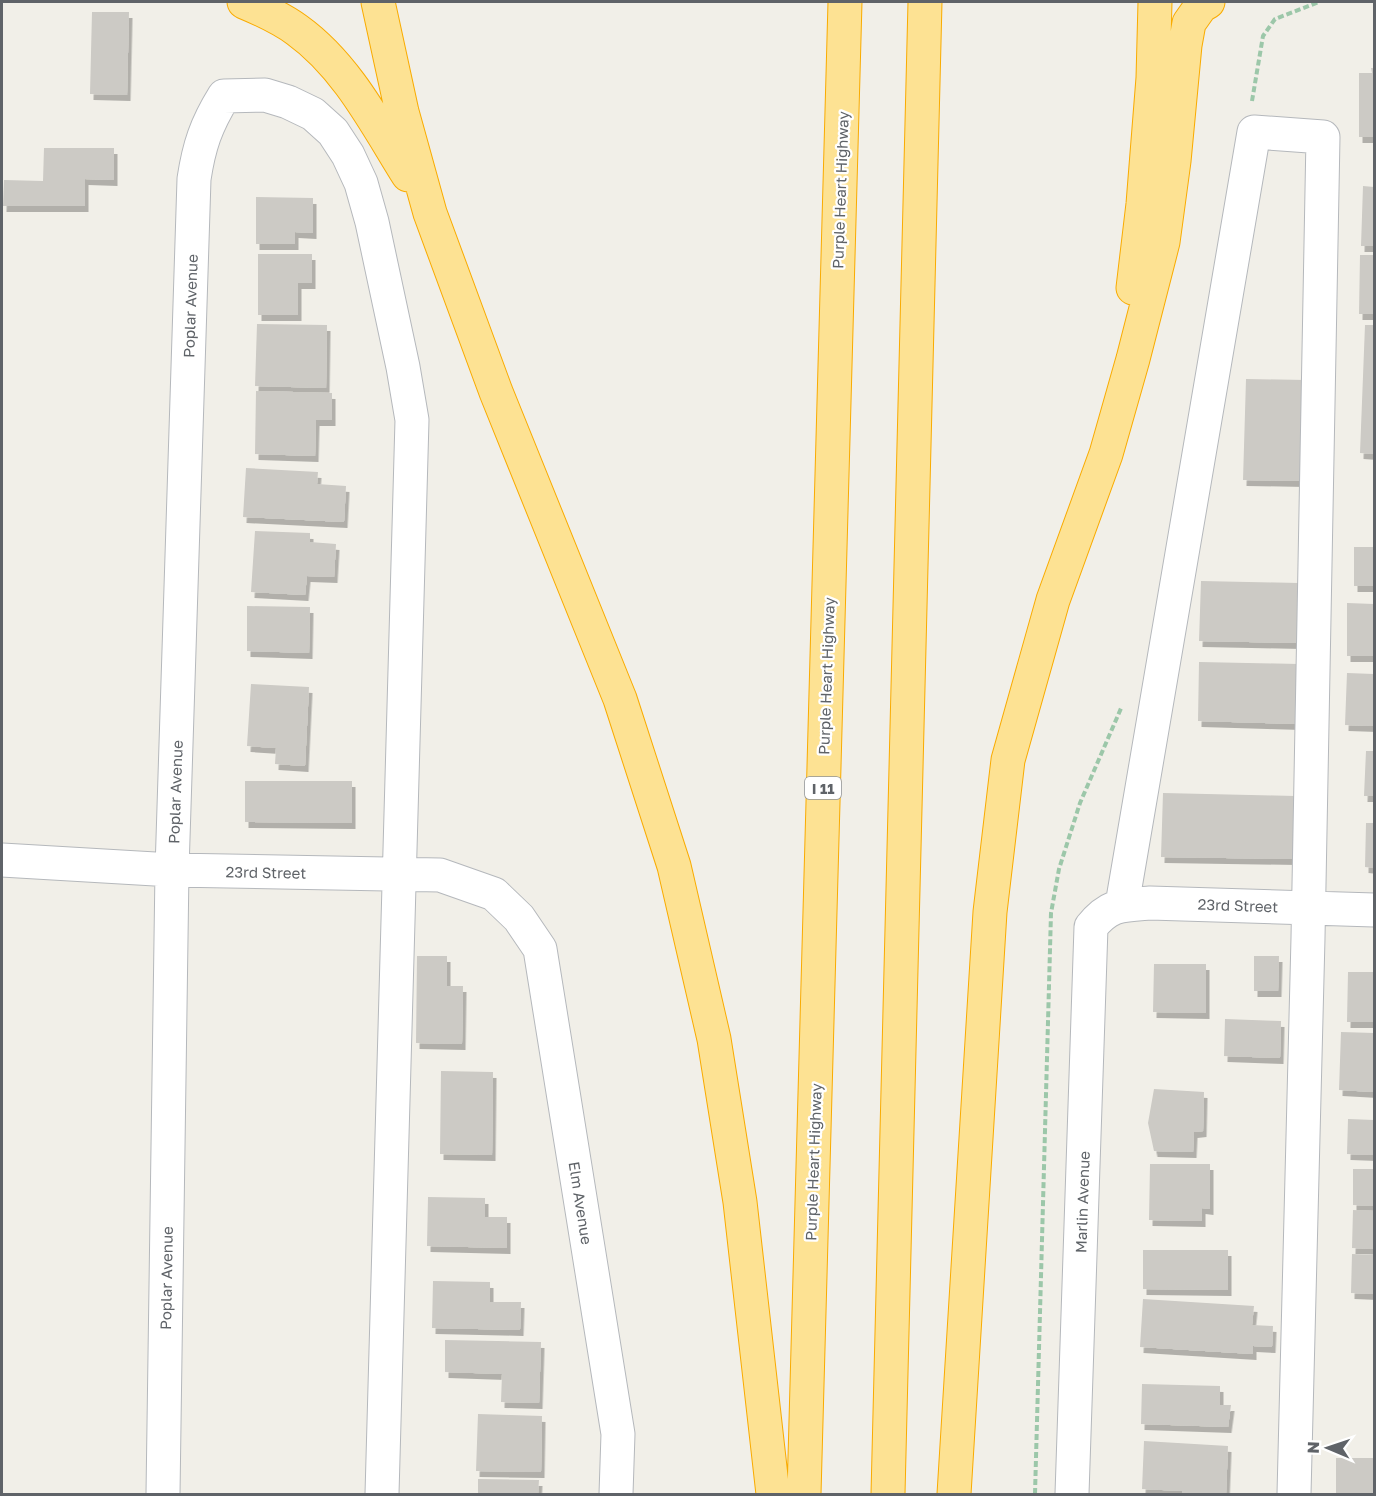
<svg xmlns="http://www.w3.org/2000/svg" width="1376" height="1496" viewBox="0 0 1376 1496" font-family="'Golos Text',sans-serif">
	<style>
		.building { fill: #cccac5; filter: url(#shadow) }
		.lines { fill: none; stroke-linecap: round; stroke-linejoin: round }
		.minor-casing { stroke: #b5b8bc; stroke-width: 35 }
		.highway-casing { stroke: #f9ab00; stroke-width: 35 }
		.path { stroke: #9cc7a9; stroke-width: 4; stroke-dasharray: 6 3; stroke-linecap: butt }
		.minor { stroke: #fff; stroke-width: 33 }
		.highway { stroke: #fde293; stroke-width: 33 }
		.labels { text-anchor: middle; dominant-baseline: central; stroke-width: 4.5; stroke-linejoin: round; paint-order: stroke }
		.shield { fill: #fff; stroke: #8f9295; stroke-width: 1.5 }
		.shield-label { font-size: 14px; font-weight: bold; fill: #5f6368 }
		.street-label { font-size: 15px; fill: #5f6368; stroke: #fff }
	</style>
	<defs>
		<filter id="shadow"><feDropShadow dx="3.5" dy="6" stdDeviation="0" flood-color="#0004"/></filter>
	</defs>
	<rect width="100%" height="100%" fill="#f1efe8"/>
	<path class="building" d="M 92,12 L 129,12 L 127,95 L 90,94 Z
		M 1371,68 L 1374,68 L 1374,137 L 1359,137 L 1359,73 L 1372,73 Z
		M 44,148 L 114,148 L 114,180 L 85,179 L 85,206 L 3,206 L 4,180 L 43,181 Z
		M 1363,186 L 1374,187 L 1374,246 L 1361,246 Z
		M 256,197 L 313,198 L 313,233 L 295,232 L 295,244 L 256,244 Z
		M 258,254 L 312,254 L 312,283 L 298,283 L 298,315 L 258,315 Z
		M 1360,255 L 1374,255 L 1374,314 L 1359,314 Z
		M 257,324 L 327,325 L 326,388 L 255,386 Z
		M 1365,325 L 1374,325 L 1374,454 L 1360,453 Z
		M 1246,379 L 1306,380 L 1302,481 L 1243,480 Z
		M 256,391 L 332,393 L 332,420 L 316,420 L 315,456 L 255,454 Z
		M 246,468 L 318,472 L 317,484 L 346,486 L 344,522 L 243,517 Z
		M 255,531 L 310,533 L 310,542 L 336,544 L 334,577 L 307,576 L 305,595 L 251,592 Z
		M 1354,547 L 1374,547 L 1374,586 L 1354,586 Z
		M 1201,581 L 1299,583 L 1298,643 L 1199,641 Z
		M 1347,603 L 1374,604 L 1374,656 L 1347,656 Z
		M 247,606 L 310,607 L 309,653 L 247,651 Z
		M 1199,662 L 1299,664 L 1298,724 L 1198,721 Z
		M 1347,673 L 1374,674 L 1374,726 L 1345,725 Z
		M 251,684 L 309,687 L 305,766 L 275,764 L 276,748 L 247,746 Z
		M 1366,751 L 1374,751 L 1374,796 L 1364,796 Z
		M 245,781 L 352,781 L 352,823 L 245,822 Z
		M 1163,793 L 1295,796 L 1294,859 L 1161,857 Z
		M 1366,823 L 1374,823 L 1374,868 L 1365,867 Z
		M 417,956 L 447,956 L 447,986 L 463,986 L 462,1044 L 416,1043 Z
		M 1254,956 L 1279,956 L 1278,991 L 1254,991 Z
		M 1154,964 L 1206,964 L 1206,1013 L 1153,1012 Z
		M 1348,972 L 1374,972 L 1374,1022 L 1347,1022 Z
		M 1225,1019 L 1281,1021 L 1280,1058 L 1224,1056 Z
		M 1341,1032 L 1374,1033 L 1374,1092 L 1339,1090 Z
		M 441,1071 L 493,1072 L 492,1155 L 440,1154 Z
		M 1154,1089 L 1204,1092 L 1203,1131 L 1194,1132 L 1193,1152 L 1154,1151 L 1148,1123 Z
		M 1348,1119 L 1374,1120 L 1374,1155 L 1347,1154 Z
		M 1150,1164 L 1210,1164 L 1210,1209 L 1202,1208 L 1202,1221 L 1149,1220 Z
		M 1353,1169 L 1374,1169 L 1374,1206 L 1353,1205 Z
		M 428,1197 L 485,1198 L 485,1217 L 507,1217 L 507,1248 L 427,1246 Z
		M 1353,1210 L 1374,1211 L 1374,1249 L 1352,1248 Z
		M 1143,1250 L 1228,1250 L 1228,1290 L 1143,1289 Z
		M 1352,1254 L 1374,1255 L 1374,1294 L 1351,1293 Z
		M 433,1281 L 490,1282 L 490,1302 L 521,1302 L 520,1330 L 432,1328 Z
		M 1143,1299 L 1254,1306 L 1252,1325 L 1273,1326 L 1272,1347 L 1253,1346 L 1253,1354 L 1140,1347 Z
		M 445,1340 L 541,1342 L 539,1403 L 501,1402 L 502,1374 L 445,1372 Z
		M 1142,1384 L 1220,1386 L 1220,1405 L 1231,1405 L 1228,1427 L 1141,1424 Z
		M 478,1414 L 542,1416 L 541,1472 L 476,1471 Z
		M 1144,1441 L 1228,1446 L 1226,1494 L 1182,1494 L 1182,1491 L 1142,1489 Z
		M 1336,1458 L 1374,1458 L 1374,1494 L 1336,1494 Z
		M 478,1479 L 539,1480 L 538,1494 L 478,1494 Z"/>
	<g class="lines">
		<g class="minor-casing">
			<path id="minor" d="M 2,860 L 172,870 L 440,875 L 494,894 L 519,918 L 540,949 L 618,1434 L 616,1494
				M 1122,905 L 1254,132 L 1323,137 L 1308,938 L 1294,1494
				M 163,1494 L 172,870 L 194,179 C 199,146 206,125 224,96 L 265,95 L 288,102 L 313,114 L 333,132 L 348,155 L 361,183 L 372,222 L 403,367 L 412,420 L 382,1494
				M 1072,1494 L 1091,927 C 1109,904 1122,905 1150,903 L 1374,910"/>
		</g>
		<g class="highway-casing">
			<path id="highway" d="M 244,2 C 263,10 281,18 297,30 C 347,66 376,124 408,175
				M 378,2 L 402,112 L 430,213 L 496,392 L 620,699 L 674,866 L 714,1039 L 740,1202 L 773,1494
				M 1133,288 L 1143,204 L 1153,78 L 1155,2
				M 804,1494 L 845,2
				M 888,1494 L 925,2
				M 954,1494 L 990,912 L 1008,760 L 1053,600 L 1106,454 L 1133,359 L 1163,242 L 1174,161 L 1185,45 L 1189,23 L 1201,6 L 1208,2"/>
		</g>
		<path class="path" d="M 1252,101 L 1263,36 L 1275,19 L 1319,2
			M 1035,1494 L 1051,913 L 1059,869 L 1080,803 L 1122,706"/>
		<use href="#minor" class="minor"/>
		<use href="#highway" class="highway"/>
	</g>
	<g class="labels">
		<rect class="shield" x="805" y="777" width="36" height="22" rx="4.5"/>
		<g class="shield-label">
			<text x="823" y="788">I 11</text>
		</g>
		<g class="street-label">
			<text transform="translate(840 190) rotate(-88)">Purple Heart Highway</text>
			<text transform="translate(190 306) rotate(-88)">Poplar Avenue</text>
			<text transform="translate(826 676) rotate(-88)">Purple Heart Highway</text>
			<text transform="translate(175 792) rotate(-88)">Poplar Avenue</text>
			<text transform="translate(266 872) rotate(1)">23rd Street</text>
			<text transform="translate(1238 905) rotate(2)">23rd Street</text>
			<text transform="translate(813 1162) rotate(-88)">Purple Heart Highway</text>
			<text transform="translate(1082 1202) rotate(-88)">Marlin Avenue</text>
			<text transform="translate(581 1203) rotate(81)">Elm Avenue</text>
			<text transform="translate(166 1278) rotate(-89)">Poplar Avenue</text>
		</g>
	</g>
	<rect width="1376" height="1496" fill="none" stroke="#5f6368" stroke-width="6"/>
	<g transform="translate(1328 1448) rotate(272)" stroke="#ffffff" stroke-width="4.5" paint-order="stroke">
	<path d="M0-4.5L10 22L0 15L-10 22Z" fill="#5f6368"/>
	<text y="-9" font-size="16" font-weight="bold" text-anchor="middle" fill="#5f6368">N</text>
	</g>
</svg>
